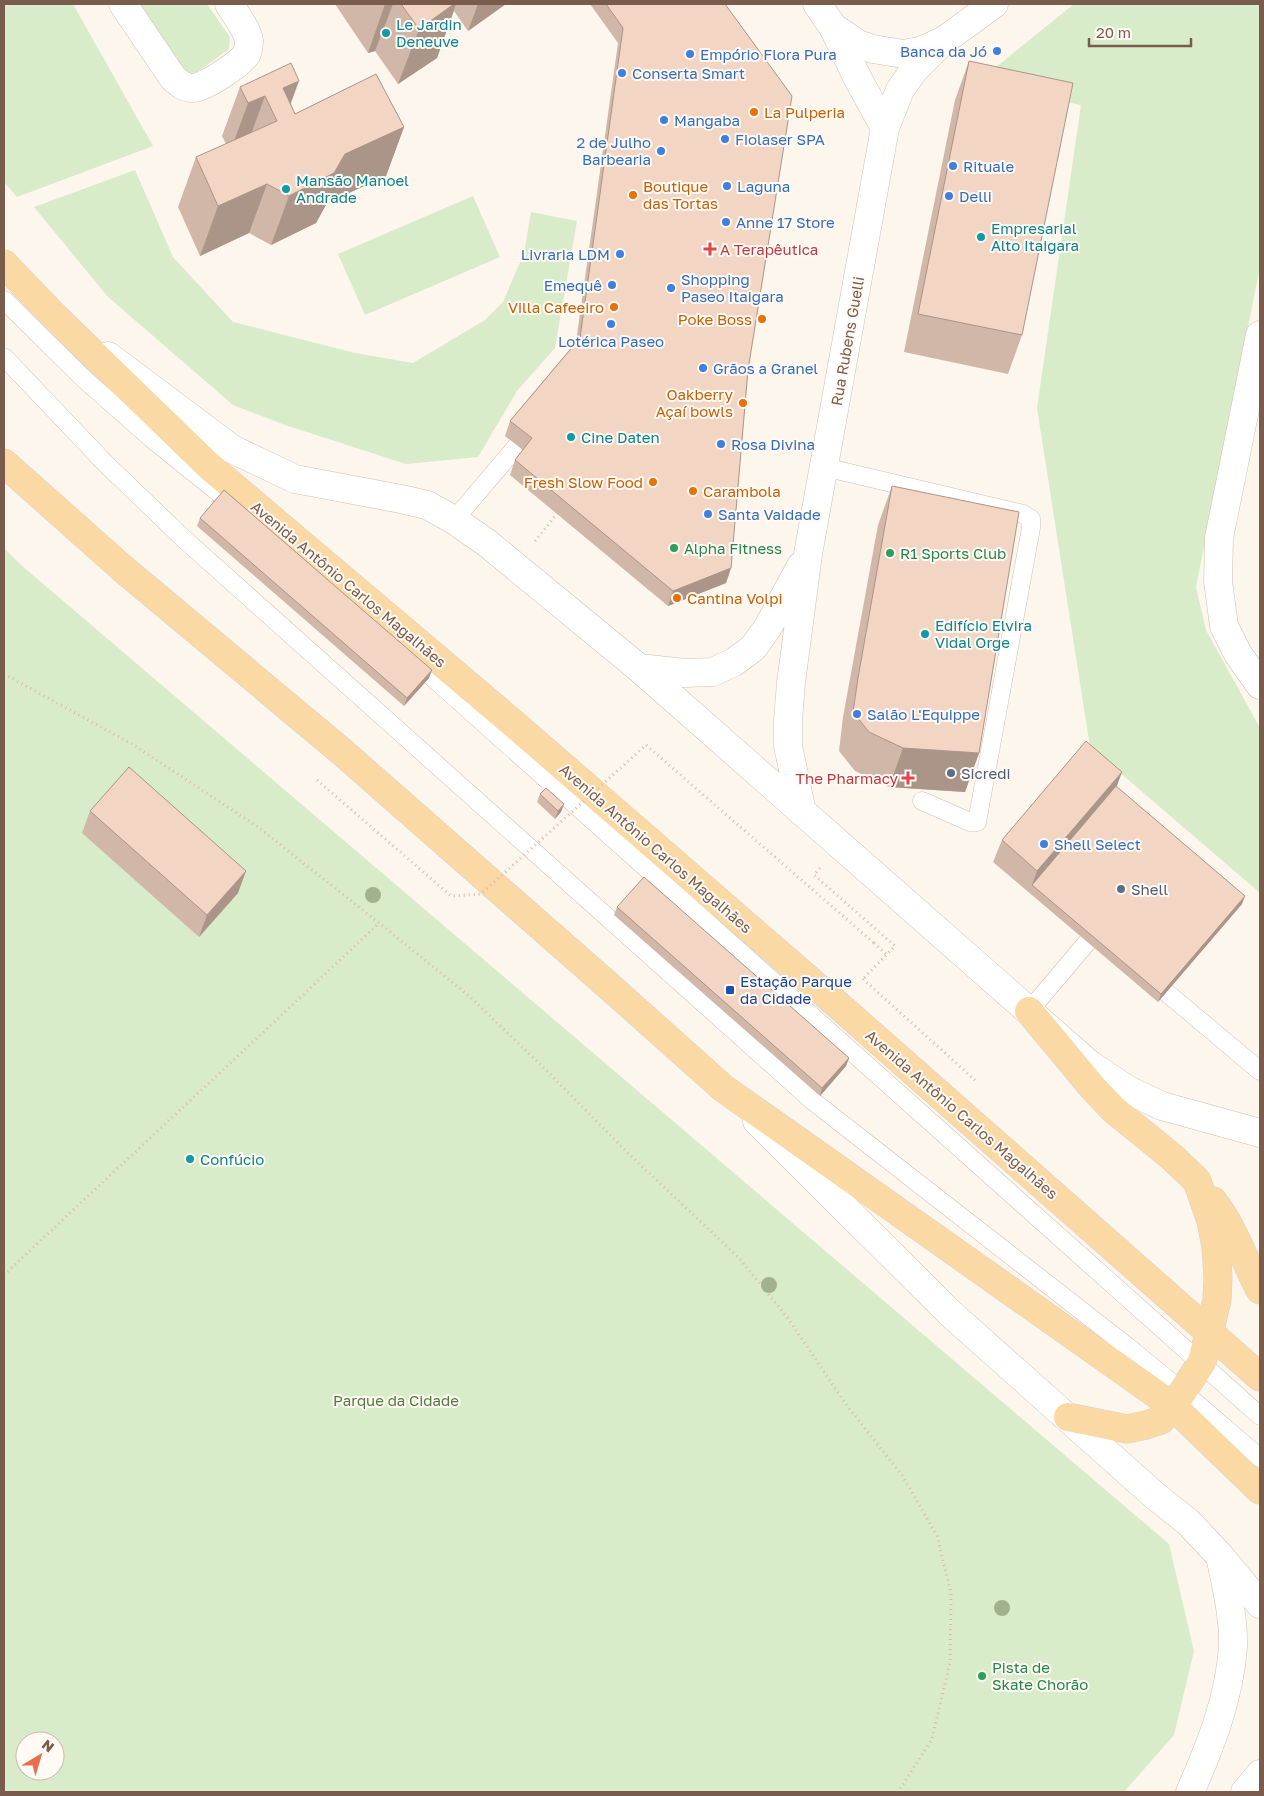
<svg xmlns="http://www.w3.org/2000/svg" width="1264" height="1796" viewBox="0 0 1264 1796" font-family="'Golos Text',sans-serif">
	<style>
		.green { fill: #d8ecc9; fill-rule: evenodd }
		.lines { fill: none; stroke-linecap: round; stroke-linejoin: round }
		.service-casing { stroke: #d1beb0; stroke-width: 19 }
		.minor-casing { stroke: #d1beb0; stroke-width: 29 }
		.tertiary-casing { stroke: #d1beb0; stroke-width: 29 }
		.primary-casing { stroke: #dad1cd; stroke-width: 29 }
		.path { stroke: #d9b8a5; stroke-width: 3; stroke-dasharray: 1 4; stroke-linecap: butt }
		.service { stroke: #fff; stroke-width: 18 }
		.minor { stroke: #fff; stroke-width: 28 }
		.tertiary { stroke: #fff; stroke-width: 28 }
		.primary { stroke: #fbd9a5; stroke-width: 28 }
		.path-bridge { stroke: #d9b8a5; stroke-width: 3; stroke-dasharray: 1 4; stroke-linecap: butt }
		.tree { fill: #a0b28e }
		.wall { fill: #d1b7a8 }
		.shaded-wall { fill: #aa9588 }
		.building { fill: #f3d5c3; stroke: #aa9588 }
		.culture-dot { fill: #0f9aa8; stroke: #fffaf3; stroke-width: 2 }
		.shop-dot { fill: #3f7fe0; stroke: #fffaf3; stroke-width: 2 }
		.food-dot { fill: #e8710a; stroke: #fffaf3; stroke-width: 2 }
		.health-dot { fill: #e0444e; stroke: #fffaf3; stroke-width: 2 }
		.leisure-dot { fill: #2e9e5b; stroke: #fffaf3; stroke-width: 2 }
		.service-dot { fill: #5c6f8a; stroke: #fffaf3; stroke-width: 2 }
		.transit-dot { fill: #1a4fb4; stroke: #fffaf3; stroke-width: 2 }
		.labels { text-anchor: middle; dominant-baseline: central; stroke-width: 4; stroke-linejoin: round; paint-order: stroke }
		.culture-label { font-size: 15px; fill: #0d838f; stroke: #fffaf3; text-anchor: start }
		.shop-label { font-size: 15px; fill: #366cbe; stroke: #fffaf3; text-anchor: start }
		.food-label { font-size: 15px; fill: #c56008; stroke: #fffaf3; text-anchor: start }
		.health-label { font-size: 15px; fill: #be3a42; stroke: #fffaf3; text-anchor: start }
		.street-label { font-size: 15px; fill: #7a5c4d; stroke: #fffaf3 }
		.leisure-label { font-size: 15px; fill: #27864d; stroke: #fffaf3; text-anchor: start }
		.service-label { font-size: 15px; fill: #4e5e75; stroke: #fffaf3; text-anchor: start }
		.transit-label { font-size: 15px; fill: #164399; stroke: #fffaf3; text-anchor: start }
		.park-label { font-size: 15px; fill: #537a41; stroke: #fffaf3 }
	</style>
	<rect width="100%" height="100%" fill="#fdf6ec"/>
	<path class="green" d="M 4,4 L 73,4 L 153,146 L 17,197 L 4,182 Z
		M 135,4 L 207,4 L 230,37 L 229,49 L 196,73 L 185,72 Z
		M 1074,4 L 1260,4 L 1260,267 L 1196,587 L 1206,630 L 1260,728 L 1260,893 L 1090,747 L 1037,408 L 1081,105 L 975,84 Z
		M 135,170 L 173,257 L 233,322 L 355,353 L 413,363 L 485,320 L 503,302 L 524,253 L 531,212 L 577,221 L 555,348 L 517,391 L 478,457 L 406,464 L 285,425 L 233,405 L 108,297 L 34,207 Z
		M 473,196 L 500,257 L 365,315 L 338,254 Z
		M 4,548 L 21,565 L 1169,1544 L 1194,1651 L 1174,1735 L 1124,1792 L 4,1792 ZM 25,1741 L 55,1741 L 55,1771 L 25,1771 Z"/>
	<g class="lines">
		<g class="service-casing">
			<path id="service" d="M 4,300 L 84,379 L 152,439 L 229,501
				M 4,357 L 106,464 L 184,539 L 814,1102 L 1128,1347 L 1183,1392 L 1260,1458
				M 824,467 L 1023,514 L 1031,519 L 1031,528 L 977,822 L 970,822 L 922,801
				M 454,520 L 517,446
				M 413,660 L 1260,1416
				M 1148,977 L 1260,1071
				M 1029,1011 L 1095,933 L 1103,939"/>
		</g>
		<g class="minor-casing">
			<path id="minor" d="M 123,4 L 173,78 C 179,83 184,88 193,88 C 202,89 244,62 247,53 C 248,50 249,44 249,41 C 247,28 236,15 229,4
				M 817,4 L 833,27 L 858,44 L 873,49 L 903,54 L 920,51 L 943,41 L 994,4
				M 1260,335 L 1219,538 L 1218,581 L 1224,626 L 1238,654 L 1260,685
				M 1190,1792 C 1211,1745 1229,1699 1233,1647 C 1234,1619 1226,1584 1220,1556
				M 1245,1792 L 1260,1774"/>
		</g>
		<g class="tertiary-casing">
			<path id="tertiary" d="M 833,27 L 858,79 L 885,128
				M 108,356 L 232,449 L 295,479 L 401,499 L 427,505 L 454,520 L 487,543 L 639,668 L 1089,1064 L 1128,1090 L 1162,1106 L 1260,1133
				M 639,668 L 685,673 L 713,672 L 734,662 L 753,648 L 768,627 L 801,566
				M 802,812 L 788,746 L 788,720 L 791,683 L 808,554 L 885,128 L 900,90 L 914,70 L 943,41
				M 757,1121 L 950,1313 L 1154,1495 L 1188,1522 L 1220,1556 L 1260,1604"/>
		</g>
		<g class="primary-casing">
			<path id="primary" d="M 4,264 L 55,317 L 209,466 L 514,724 L 838,1005 L 1260,1377
				M 4,463 L 122,568 L 341,751 L 611,988 L 723,1088 L 1173,1406 L 1260,1490
				M 1029,1011 L 1093,1088 L 1114,1110 L 1172,1157 L 1197,1181 L 1211,1221 L 1216,1247 L 1218,1277 L 1217,1300 L 1209,1333 L 1202,1362 L 1173,1406 L 1161,1420 L 1146,1425 L 1127,1429 L 1068,1417
				M 1213,1201 C 1234,1228 1244,1260 1260,1290"/>
		</g>
		<path class="path" d="M 535,541 L 557,514
			M 4,674 L 132,744 L 258,827 L 379,923 L 468,995 L 545,1069 L 632,1157 L 739,1258 L 787,1317 L 848,1407 L 902,1475 L 937,1536 L 951,1593 L 950,1663 L 932,1739 L 898,1792
			M 820,868 L 814,875 L 895,946 L 863,979
			M 874,943 L 887,955
			M 863,979 L 976,1081
			M 4,1275 C 129,1157 255,1041 379,923"/>
		<use href="#service" class="service"/>
		<use href="#minor" class="minor"/>
		<use href="#tertiary" class="tertiary"/>
		<use href="#primary" class="primary"/>
		<path class="path-bridge" d="M 317,780 L 451,896 L 481,894 L 646,745 L 874,943"/>
	</g>
	<g class="tree">
		<circle cx="373" cy="895" r="8"/>
		<circle cx="769" cy="1285" r="8"/>
		<circle cx="1002" cy="1608" r="8"/>
	</g>
	<path class="wall" d="M 335,4 L 506,4 L 468,31 L 454,11 L 437,58 L 398,84 L 375,51 L 368,53 Z
		M 590,4 L 725,4 L 748,370 L 731,568 L 726,583 L 668,606 L 510,475 L 515,460 L 523,450 L 505,436 L 510,421 L 576,342 L 618,43 Z
		M 969,61 L 1022,335 L 1008,374 L 904,352 L 955,100 Z
		M 240,87 L 291,104 L 295,114 L 404,127 L 386,176 L 327,203 L 316,223 L 271,245 L 249,233 L 200,256 L 178,207 L 196,157 L 226,144 L 222,136 Z
		M 892,486 L 979,753 L 965,792 L 889,787 L 855,771 L 839,751 L 843,717 L 878,525 Z
		M 200,518 L 429,678 L 404,706 L 197,526 Z
		M 1122,772 L 1116,786 L 1242,904 L 1158,1002 L 993,862 L 1002,840 Z
		M 540,794 L 564,804 L 561,812 L 555,819 L 537,802 Z
		M 90,811 L 238,893 L 199,937 L 82,833 Z
		M 617,907 L 849,1058 L 846,1066 L 820,1096 L 614,915 Z"/>
	<path class="shaded-wall" d="M 385,4 L 393,4 L 375,51 L 368,53 Z
		M 454,4 L 456,4 L 437,58 L 398,84 L 419,29 Z
		M 478,4 L 506,4 L 468,31 Z
		M 299,81 L 281,130 L 277,121 L 283,88 Z
		M 265,96 L 247,145 L 230,152 L 248,103 Z
		M 404,127 L 386,176 L 327,203 L 316,223 L 271,245 L 289,196 L 345,154 Z
		M 267,184 L 249,233 L 200,256 L 218,206 Z
		M 731,568 L 726,583 L 668,606 L 673,591 Z
		M 432,670 L 429,678 L 404,706 L 407,698 Z
		M 903,748 L 979,753 L 965,792 L 889,787 Z
		M 1122,772 L 1114,794 L 1032,885 L 1037,871 Z
		M 564,804 L 561,812 L 555,819 L 558,811 Z
		M 246,871 L 238,893 L 199,937 L 207,915 Z
		M 1245,896 L 1242,904 L 1158,1002 L 1161,994 Z
		M 849,1058 L 846,1066 L 820,1096 L 822,1088 Z"/>
	<path class="building" d="M 401,4 L 454,4 L 419,29 Z
		M 606,4 L 725,4 L 792,96 L 748,370 L 731,568 L 673,591 L 515,460 L 532,438 L 510,421 L 580,338 L 623,28 Z
		M 969,61 L 1073,83 L 1022,335 L 918,314 Z
		M 291,63 L 299,81 L 283,88 L 295,114 L 376,74 L 404,127 L 345,154 L 334,173 L 289,196 L 267,184 L 218,206 L 196,157 L 277,121 L 265,96 L 248,103 L 240,87 Z
		M 892,486 L 1019,512 L 979,753 L 903,748 L 869,732 L 853,712 L 858,678 Z
		M 224,490 L 432,670 L 407,698 L 200,518 Z
		M 1086,741 L 1122,772 L 1037,871 L 1002,840 Z
		M 129,767 L 246,871 L 207,915 L 90,811 Z
		M 1116,786 L 1245,896 L 1161,994 L 1032,885 Z
		M 546,788 L 564,804 L 558,811 L 540,794 Z
		M 644,877 L 849,1058 L 822,1088 L 617,907 Z"/>
	<g class="culture-dot">
		<circle cx="386" cy="33" r="5"/>
		<circle cx="286" cy="189" r="5"/>
		<circle cx="981" cy="237" r="5"/>
		<circle cx="571" cy="437" r="5"/>
		<circle cx="925" cy="634" r="5"/>
		<circle cx="190" cy="1159" r="5"/>
	</g>
	<g class="shop-dot">
		<circle cx="997" cy="51" r="5"/>
		<circle cx="690" cy="54" r="5"/>
		<circle cx="622" cy="73" r="5"/>
		<circle cx="664" cy="120" r="5"/>
		<circle cx="725" cy="139" r="5"/>
		<circle cx="661" cy="151" r="5"/>
		<circle cx="953" cy="166" r="5"/>
		<circle cx="727" cy="186" r="5"/>
		<circle cx="949" cy="196" r="5"/>
		<circle cx="726" cy="222" r="5"/>
		<circle cx="620" cy="254" r="5"/>
		<circle cx="612" cy="285" r="5"/>
		<circle cx="671" cy="288" r="5"/>
		<circle cx="611" cy="324" r="5"/>
		<circle cx="703" cy="368" r="5"/>
		<circle cx="721" cy="444" r="5"/>
		<circle cx="708" cy="514" r="5"/>
		<circle cx="857" cy="714" r="5"/>
		<circle cx="1044" cy="844" r="5"/>
	</g>
	<g class="food-dot">
		<circle cx="754" cy="112" r="5"/>
		<circle cx="633" cy="195" r="5"/>
		<circle cx="614" cy="307" r="5"/>
		<circle cx="762" cy="319" r="5"/>
		<circle cx="743" cy="403" r="5"/>
		<circle cx="653" cy="482" r="5"/>
		<circle cx="693" cy="491" r="5"/>
		<circle cx="677" cy="598" r="5"/>
	</g>
	<g class="health-dot">
		<path d="M707.5 241.5h5v5h5v5h-5v5h-5v-5h-5v-5h5z"/>
		<path d="M905.5 770.5h5v5h5v5h-5v5h-5v-5h-5v-5h5z"/>
	</g>
	<g class="leisure-dot">
		<circle cx="674" cy="548" r="5"/>
		<circle cx="890" cy="553" r="5"/>
		<circle cx="982" cy="1676" r="5"/>
	</g>
	<g class="service-dot">
		<circle cx="951" cy="773" r="5"/>
		<circle cx="1121" cy="889" r="5"/>
	</g>
	<rect class="transit-dot" x="725" y="985" width="10" height="10" rx="2.5"/>
	<g class="labels">
		<g class="culture-label">
			<text x="396" y="24">Le Jardin<tspan x="396" dy="17">Deneuve</tspan></text>
			<text x="296" y="180">Mansão Manoel<tspan x="296" dy="17">Andrade</tspan></text>
			<text x="991" y="228">Empresarial<tspan x="991" dy="17">Alto Itaigara</tspan></text>
			<text x="581" y="437">Cine Daten</text>
			<text x="935" y="625">Edifício Elvira<tspan x="935" dy="17">Vidal Orge</tspan></text>
			<text x="200" y="1159">Confúcio</text>
		</g>
		<g class="shop-label">
			<text x="987" y="51" text-anchor="end">Banca da Jó</text>
			<text x="700" y="54">Empório Flora Pura</text>
			<text x="632" y="73">Conserta Smart</text>
			<text x="674" y="120">Mangaba</text>
			<text x="735" y="139">Fiolaser SPA</text>
			<text x="651" y="142" text-anchor="end">2 de Julho<tspan x="651" dy="17">Barbearia</tspan></text>
			<text x="963" y="166">Rituale</text>
			<text x="737" y="186">Laguna</text>
			<text x="959" y="196">Delli</text>
			<text x="736" y="222">Anne 17 Store</text>
			<text x="610" y="254" text-anchor="end">Livraria LDM</text>
			<text x="681" y="279">Shopping<tspan x="681" dy="17">Paseo Itaigara</tspan></text>
			<text x="602" y="285" text-anchor="end">Emequê</text>
			<text x="611" y="341" text-anchor="middle">Lotérica Paseo</text>
			<text x="713" y="368">Grãos a Granel</text>
			<text x="731" y="444">Rosa Divina</text>
			<text x="718" y="514">Santa Vaidade</text>
			<text x="867" y="714">Salão L'Equippe</text>
			<text x="1054" y="844">Shell Select</text>
		</g>
		<g class="food-label">
			<text x="764" y="112">La Pulperia</text>
			<text x="643" y="186">Boutique<tspan x="643" dy="17">das Tortas</tspan></text>
			<text x="604" y="307" text-anchor="end">Villa Cafeeiro</text>
			<text x="752" y="319" text-anchor="end">Poke Boss</text>
			<text x="733" y="394" text-anchor="end">Oakberry<tspan x="733" dy="17">Açaí bowls</tspan></text>
			<text x="643" y="482" text-anchor="end">Fresh Slow Food</text>
			<text x="703" y="491">Carambola</text>
			<text x="687" y="598">Cantina Volpi</text>
		</g>
		<g class="health-label">
			<text x="720" y="249">A Terapêutica</text>
			<text x="898" y="778" text-anchor="end">The Pharmacy</text>
		</g>
		<g class="street-label">
			<text transform="translate(847 341) rotate(-80)">Rua Rubens Guelli</text>
			<text transform="translate(349 584) rotate(40)">Avenida Antônio Carlos Magalhães</text>
			<text transform="translate(656 848) rotate(41)">Avenida Antônio Carlos Magalhães</text>
			<text transform="translate(962 1114) rotate(41)">Avenida Antônio Carlos Magalhães</text>
		</g>
		<g class="leisure-label">
			<text x="684" y="548">Alpha Fitness</text>
			<text x="900" y="553">R1 Sports Club</text>
			<text x="992" y="1667">Pista de<tspan x="992" dy="17">Skate Chorão</tspan></text>
		</g>
		<g class="service-label">
			<text x="961" y="773">Sicredi</text>
			<text x="1131" y="889">Shell</text>
		</g>
		<g class="transit-label">
			<text x="740" y="981">Estação Parque<tspan x="740" dy="17">da Cidade</tspan></text>
		</g>
		<g class="park-label">
			<text x="396" y="1400">Parque da Cidade</text>
		</g>
	</g>
	<rect width="1264" height="1796" fill="none" stroke="#7a5c4d" stroke-width="10"/>
	<g transform="translate(40 1756) rotate(38)"><circle r="24" fill="#fffaf3" stroke="#cabbb1"/>
	<path d="M0-4L9 19L0 12L-9 19Z" fill="#e76f51"/>
	<text y="-8" font-size="14" font-weight="bold" text-anchor="middle" fill="#7a5c4d">N</text>
	</g>
	<path d="M1089 38v8h102v-8" fill="none" stroke="#7a5c4d" stroke-width="2.5"/>
	<text x="1096" y="38" font-size="15" fill="#7a5c4d" stroke="#fffaf3" stroke-width="4" paint-order="stroke">20 m</text>
</svg>
